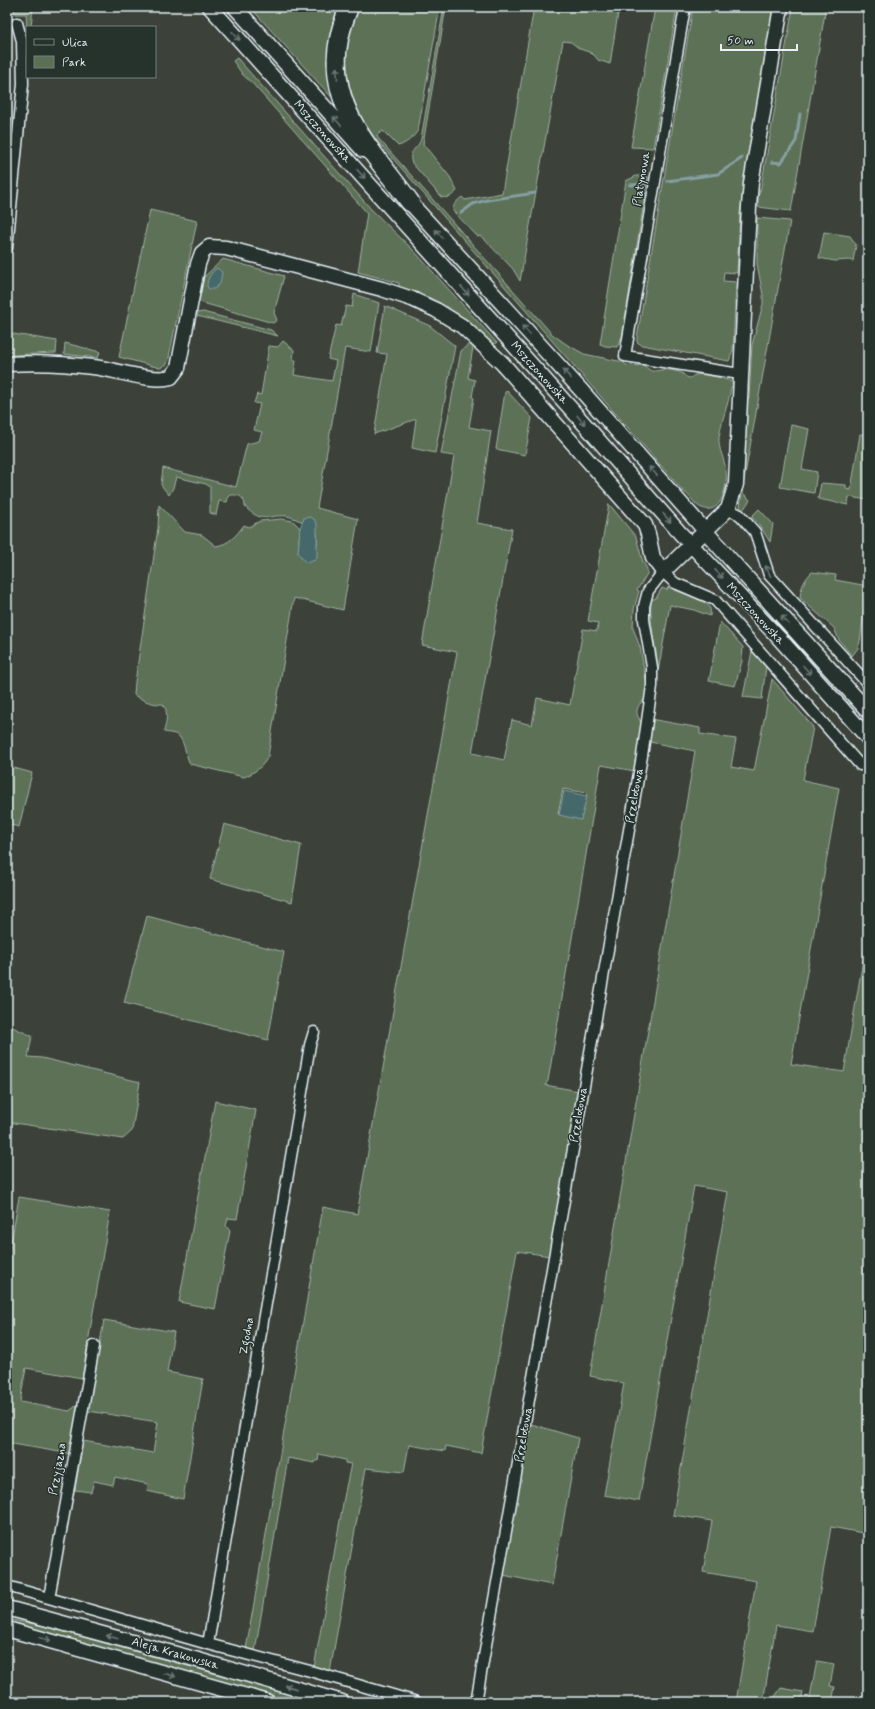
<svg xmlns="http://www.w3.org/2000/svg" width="875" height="1709" viewBox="0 0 875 1709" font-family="Mynerve,sans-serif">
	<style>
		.green { fill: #5b7155; stroke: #a2b1a6; fill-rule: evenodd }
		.water { fill: #44686a; stroke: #869fa3 }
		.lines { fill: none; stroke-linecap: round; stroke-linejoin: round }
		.stream { stroke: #869fa3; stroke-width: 3 }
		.street-casing { stroke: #e8f1f8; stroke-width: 13 }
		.secondary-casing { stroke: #e8f1f8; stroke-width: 17 }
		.highway-casing { stroke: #e8f1f8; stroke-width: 21 }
		.street { stroke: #26332d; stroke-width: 10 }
		.secondary { stroke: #26332d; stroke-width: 14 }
		.highway { stroke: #26332d; stroke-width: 18 }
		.oneway { stroke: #6a7674 }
		.labels { text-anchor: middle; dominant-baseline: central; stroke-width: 3; stroke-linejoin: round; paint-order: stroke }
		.street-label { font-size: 12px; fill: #e8f1f8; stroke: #26332d }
	</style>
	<rect width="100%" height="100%" fill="#3c423a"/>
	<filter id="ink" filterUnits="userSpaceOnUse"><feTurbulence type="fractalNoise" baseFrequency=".025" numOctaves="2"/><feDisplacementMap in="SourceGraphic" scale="8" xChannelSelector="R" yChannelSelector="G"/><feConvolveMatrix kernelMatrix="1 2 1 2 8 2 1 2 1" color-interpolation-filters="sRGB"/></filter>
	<g filter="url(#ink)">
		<path class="green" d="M 14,7 L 33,7 L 31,27 L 27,27 L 27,29 L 26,14 L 15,14 Z
			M 250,7 L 340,7 C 330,39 323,70 336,102 Z
			M 355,7 L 440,7 L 418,130 C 414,137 406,144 398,146 L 383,131 L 377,135 L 378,138 L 552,334 L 566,344 L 584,354 L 623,362 L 626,365 C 633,367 638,364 644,366 C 648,368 650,372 655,371 C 666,369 668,369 679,372 C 684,373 685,378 690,378 C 693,377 692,376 695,375 C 703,373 725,378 732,382 L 733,387 L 731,387 C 729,404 721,420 719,438 C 718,449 725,460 726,471 C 728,484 722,516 702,508 C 694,505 691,496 684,492 L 374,137 L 363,121 L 359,119 L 351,105 L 342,55 Z
			M 444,7 L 446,7 L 423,144 L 450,177 L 457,191 C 451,196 448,199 441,197 L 412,163 C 407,151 418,149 421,139 Z
			M 534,7 L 619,7 L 610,64 L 598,60 L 594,55 L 589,52 L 580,49 L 571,42 L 563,41 L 520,281 L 513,269 L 482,237 L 477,236 L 453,211 C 453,204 457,201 462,197 L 465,200 L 502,193 Z
			M 655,7 L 677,7 L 653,148 L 631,147 Z
			M 693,7 L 773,7 L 740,213 L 737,273 L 724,272 L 723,281 L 736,282 L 733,350 L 729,361 L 642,345 L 637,342 L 637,338 Z
			M 793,7 L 826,7 L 791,211 L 758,207 L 758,197 L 761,187 Z
			M 237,58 L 371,209 L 415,252 L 497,343 L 492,344 L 464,320 L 430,298 L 399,288 L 399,283 L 358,272 L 367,213 L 252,83 L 243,75 L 233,61 Z
			M 636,176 L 643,176 L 648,177 L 622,337 L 617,347 L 605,346 L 600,344 L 626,181 Z
			M 150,210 L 197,221 L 169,357 L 167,364 L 160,368 L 119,357 Z
			M 757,218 L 790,221 L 742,492 L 750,500 L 743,510 L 740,507 L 742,493 L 745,399 L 749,399 L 752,345 L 763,304 L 763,295 L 757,264 Z
			M 824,232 L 850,236 L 856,245 L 853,261 L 849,260 L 835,261 L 819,258 Z
			M 223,259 L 284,276 L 274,313 L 277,320 L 273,323 L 199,302 L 204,277 Z
			M 354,294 L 379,303 L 371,352 L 345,348 L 317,508 L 358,519 L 343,610 L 294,598 L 268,756 C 264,766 254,773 244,777 L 190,764 C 186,757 184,738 177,735 C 174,733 168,733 164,732 C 166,722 169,712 163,704 C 153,705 142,700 134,695 L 135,682 L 158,528 L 159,505 L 185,532 L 202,535 L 216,546 C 229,544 236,536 244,525 L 249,527 L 260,521 L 281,519 L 293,521 L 300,528 L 298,553 L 317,545 L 317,533 L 304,518 L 303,522 C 298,520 292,517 287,516 C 267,514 264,525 245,507 C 245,498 240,494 231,495 L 228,498 L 227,502 L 219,501 L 216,515 L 210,513 L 210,487 L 206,484 L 176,477 L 173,488 L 169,495 L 161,485 L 163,468 L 236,487 L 247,444 L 259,441 L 262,432 L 254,430 L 260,404 L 254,403 L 257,394 L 261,395 L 269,346 L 278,347 L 283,341 L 294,350 L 293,360 L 296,360 L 294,375 L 332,381 L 336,361 L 328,359 L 336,325 L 341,326 L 346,306 L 352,307 Z
			M 385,306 L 430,326 L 455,346 L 435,453 L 412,448 L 416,419 L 374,434 L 387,354 L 377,353 Z
			M 203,312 L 271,330 L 278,336 L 197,316 L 197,313 Z
			M 7,333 L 57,341 L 56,353 L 12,355 L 7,352 Z
			M 65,343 L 100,352 L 98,358 L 64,354 Z
			M 469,344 L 473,347 L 468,378 L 475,380 L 472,397 L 474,398 L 469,427 L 491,431 L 477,523 L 512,529 L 472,753 L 504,760 L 512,720 L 532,725 L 537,698 L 570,705 L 583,629 L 597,631 L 598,623 L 588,621 L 609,504 L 636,537 L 643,562 L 647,569 L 647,574 L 637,590 L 639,591 L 634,609 L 633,628 L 640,647 L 648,691 C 647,699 639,702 637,710 C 636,717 642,721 642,727 C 641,742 637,757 635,771 L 601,765 L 548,1081 L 545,1085 L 579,1091 L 563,1184 C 559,1189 557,1193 560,1199 L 550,1256 L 517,1251 L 481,1453 L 446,1446 L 445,1451 L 409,1445 L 404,1472 L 366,1468 L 330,1672 L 314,1668 L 345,1492 L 351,1464 L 345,1463 L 345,1460 L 319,1454 L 318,1461 L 315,1461 L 315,1463 L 288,1458 L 255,1651 L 246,1649 L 323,1207 L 357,1214 L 457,652 L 422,645 L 454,456 L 441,454 L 461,351 ZM 563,789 L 587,793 L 581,819 L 558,814 Z
			M 507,391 L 532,418 L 525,455 L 496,449 L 505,392 Z
			M 791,425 L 809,429 L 802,469 L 817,472 L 814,493 L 780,487 Z
			M 860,434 L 868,435 L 868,500 L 849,497 L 848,505 L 818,499 L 821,483 L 846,485 L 846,489 L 851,490 Z
			M 759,509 L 773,524 L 770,542 L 758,523 L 751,517 Z
			M 812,572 L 836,575 L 835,580 L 868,586 L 860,641 L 858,648 L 852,656 L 839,640 L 834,628 L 800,598 C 801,587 804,580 812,572 Z
			M 668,587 C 677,592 708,599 710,609 C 711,611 710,614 710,616 L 694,610 L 670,605 L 658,672 C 657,648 649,624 651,600 L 656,598 L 662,588 L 667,590 Z
			M 720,622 L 743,647 L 742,661 L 735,686 L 709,681 Z
			M 752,651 L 766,666 L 762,699 L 743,697 Z
			M 772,679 L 813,727 L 803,780 L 839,788 L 791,1064 L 844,1072 L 868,931 L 868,1534 L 831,1527 L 813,1631 L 776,1625 L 763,1702 L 736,1702 L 756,1581 L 703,1572 L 712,1521 L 673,1515 L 728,1192 L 694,1186 L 639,1501 L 604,1495 L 624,1383 L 590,1376 L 695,751 L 650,742 L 648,733 L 650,719 L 700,728 L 700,734 L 736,739 L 731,767 L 754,771 Z
			M 7,766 L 32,773 L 19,827 L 7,824 Z
			M 224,824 L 301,845 L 292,902 L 210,879 Z
			M 147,916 L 284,952 L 268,1040 L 124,1003 Z
			M 7,1021 L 8,1025 L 32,1036 L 28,1057 L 42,1058 L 140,1082 L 132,1131 L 123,1139 L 7,1122 Z
			M 215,1101 L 256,1110 L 237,1219 L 228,1218 L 226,1226 L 230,1231 L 215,1309 L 179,1302 Z
			M 19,1197 L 110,1212 L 82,1378 L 26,1368 L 20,1402 L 69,1411 L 79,1404 L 71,1454 L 7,1443 L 7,1267 Z
			M 104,1320 L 174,1332 L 167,1372 L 203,1379 L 183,1499 L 147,1491 L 148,1484 L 115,1477 L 113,1485 L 94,1481 L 91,1492 L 75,1490 L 83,1441 L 153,1453 L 158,1422 L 88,1411 Z
			M 531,1424 L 578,1438 L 552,1585 L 503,1575 Z
			M 7,1619 L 44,1626 L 317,1702 L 290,1702 L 7,1622 Z
			M 817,1661 L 834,1664 L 830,1686 L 835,1687 L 832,1702 L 809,1702 Z
			M 781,1688 L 803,1692 L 801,1702 L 771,1702 Z"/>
		<path class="water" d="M 217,268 L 222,272 L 220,284 L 214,289 L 209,289 L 207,286 C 207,278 211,273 217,268 Z
			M 310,517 L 314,519 L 317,524 L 317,556 L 315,560 L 306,563 L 298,553 L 300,528 L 304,518 Z
			M 564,791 L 587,796 L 581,820 L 559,815 Z"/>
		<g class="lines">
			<path class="stream" d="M 772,162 L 781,163 L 796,141 L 800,114
				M 667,181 L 718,174 L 742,158
				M 630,185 L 645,184
				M 461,213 L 473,204 L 487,200 L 535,193"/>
			<g class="street-casing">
				<path id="street" d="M 685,7 L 625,356 L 740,374
					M 7,248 L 23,84 L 22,41 L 17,23
					M 728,509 L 740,515 L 755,532 L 769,575 L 868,684
					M 7,1586 L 208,1644 L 310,1671 L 417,1702
					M 49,1598 L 94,1346
					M 208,1644 L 310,1045 L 314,1032
					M 476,1702 L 642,756 L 652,686 L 652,667 L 644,620 L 644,606 L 648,591 L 663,572 L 675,583 L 715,600 L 860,765"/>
			</g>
			<g class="secondary-casing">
				<path id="secondary" d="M 210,7 L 572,410 L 680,533 L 778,637 L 868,738
					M 235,7 L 363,150
					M 404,196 L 581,390 L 730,559 L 868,711
					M 7,364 C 38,362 62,363 93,367 C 113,369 153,383 171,377 L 178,368 L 198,264 L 202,253 L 209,247 L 226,248 L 382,289 L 412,299 L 436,310 L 462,326 L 502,363 L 645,525 L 648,534 L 653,558 L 663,572 L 728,509 L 736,484 L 749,206 L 751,183 L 781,7
					M 7,1608 L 198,1660 L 342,1702
					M 7,1629 L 268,1702"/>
			</g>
			<g class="highway-casing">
				<path id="highway" d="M 349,7 C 345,17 341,28 339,39 C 325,106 374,153 410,202"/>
			</g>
			<use href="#street" class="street"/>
			<use href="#secondary" class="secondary"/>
			<use href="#highway" class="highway"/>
		</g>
		<defs><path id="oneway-shaft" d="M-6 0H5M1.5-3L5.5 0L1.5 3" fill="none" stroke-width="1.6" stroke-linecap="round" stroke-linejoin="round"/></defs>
		<g class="oneway">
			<use href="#oneway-shaft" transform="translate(236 36) rotate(48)"/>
			<use href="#oneway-shaft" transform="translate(337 73) rotate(-94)"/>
			<use href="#oneway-shaft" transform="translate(337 121) rotate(-132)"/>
			<use href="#oneway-shaft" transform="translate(361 174) rotate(48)"/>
			<use href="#oneway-shaft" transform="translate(439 234) rotate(-132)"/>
			<use href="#oneway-shaft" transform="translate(465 291) rotate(48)"/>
			<use href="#oneway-shaft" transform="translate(526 330) rotate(-133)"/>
			<use href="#oneway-shaft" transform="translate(567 374) rotate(-133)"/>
			<use href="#oneway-shaft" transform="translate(581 420) rotate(49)"/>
			<use href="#oneway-shaft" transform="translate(653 471) rotate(-132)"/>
			<use href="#oneway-shaft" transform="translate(667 518) rotate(49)"/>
			<use href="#oneway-shaft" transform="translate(768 571) rotate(-116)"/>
			<use href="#oneway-shaft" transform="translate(719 574) rotate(47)"/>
			<use href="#oneway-shaft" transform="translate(785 620) rotate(-132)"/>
			<use href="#oneway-shaft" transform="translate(807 670) rotate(48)"/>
			<use href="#oneway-shaft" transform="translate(112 1637) rotate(-164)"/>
			<use href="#oneway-shaft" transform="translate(45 1639) rotate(15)"/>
			<use href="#oneway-shaft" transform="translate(170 1675) rotate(16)"/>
			<use href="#oneway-shaft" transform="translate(291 1687) rotate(-164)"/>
		</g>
	</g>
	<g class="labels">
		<g class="street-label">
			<text transform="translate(322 132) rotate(48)">Mszczonowska</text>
			<text transform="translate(642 179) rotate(-80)">Platynowa</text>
			<text transform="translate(539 373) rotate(48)">Mszczonowska</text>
			<text transform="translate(755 614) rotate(47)">Mszczonowska</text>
			<text transform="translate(635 796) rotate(-80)">Przelotowa</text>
			<text transform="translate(579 1115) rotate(-80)">Przelotowa</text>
			<text transform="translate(247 1336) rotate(-80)">Zgodna</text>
			<text transform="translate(524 1435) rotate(-80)">Przelotowa</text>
			<text transform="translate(58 1469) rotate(-80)">Przyjazna</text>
			<text transform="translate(175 1654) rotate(16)">Aleja Krakowska</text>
		</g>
	</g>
	<rect width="875" height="1709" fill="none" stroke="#26332d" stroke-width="24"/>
	<rect x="12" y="12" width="851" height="1685" fill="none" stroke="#e8f1f8" stroke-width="1.5" filter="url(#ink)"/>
	<rect x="26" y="26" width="130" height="52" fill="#26332d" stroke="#747f7e"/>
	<rect x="34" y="39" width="20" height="6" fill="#26332d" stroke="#747f7e"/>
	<text x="62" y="46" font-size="12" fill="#e8f1f8">Ulica</text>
	<rect x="34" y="56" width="20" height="12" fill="#5b7155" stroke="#747f7e"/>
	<text x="62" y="66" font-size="12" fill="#e8f1f8">Park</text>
	<path d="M721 44v6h76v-6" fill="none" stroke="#e8f1f8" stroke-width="2"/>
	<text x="727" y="44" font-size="12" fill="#e8f1f8" stroke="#26332d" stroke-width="3" paint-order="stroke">50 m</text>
</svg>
